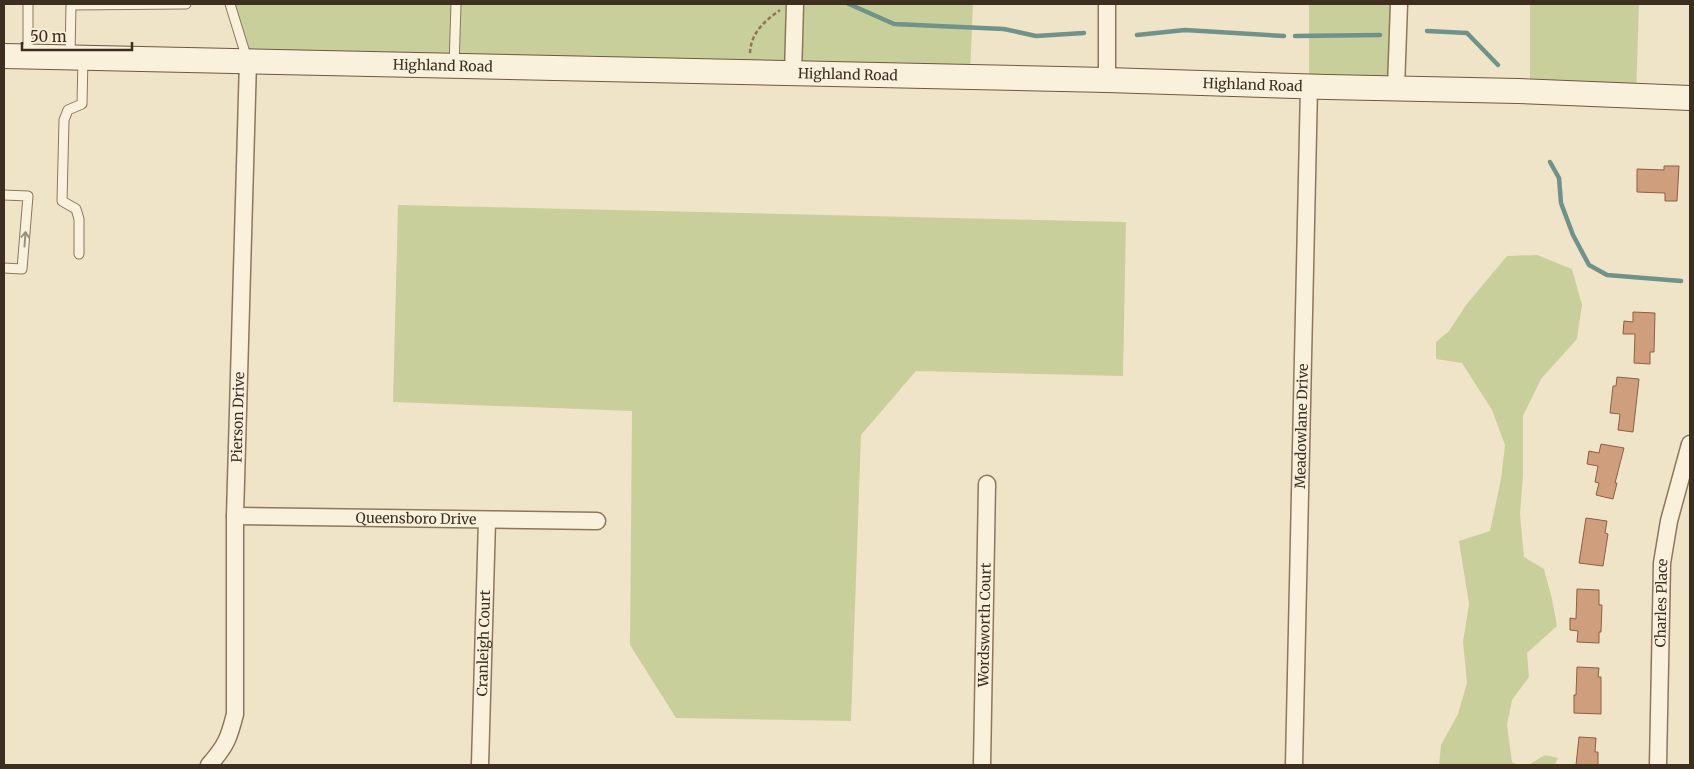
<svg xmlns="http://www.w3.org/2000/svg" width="1694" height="769" viewBox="0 0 1694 769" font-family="Merriweather,serif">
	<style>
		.green { fill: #c9cf9b }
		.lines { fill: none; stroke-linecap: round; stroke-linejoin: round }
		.stream { stroke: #6f938a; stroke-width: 4.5 }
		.building { fill: #cf9f7d; stroke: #8d5f41 }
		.lane-casing { stroke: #8d765c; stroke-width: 11 }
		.street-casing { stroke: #8d765c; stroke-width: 19 }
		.secondary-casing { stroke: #6f573f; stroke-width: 26 }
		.path { stroke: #8d765c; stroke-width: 2.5; stroke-dasharray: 4 2.5; stroke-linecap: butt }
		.lane { stroke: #faf1dc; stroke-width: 9 }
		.street { stroke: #faf1dc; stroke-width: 16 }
		.secondary { stroke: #faf1dc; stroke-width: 24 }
		.oneway { stroke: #9c907e }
		.labels { text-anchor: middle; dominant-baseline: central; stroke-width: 4; stroke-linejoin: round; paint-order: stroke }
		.street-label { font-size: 14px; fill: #3d2e20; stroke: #f7eed8 }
	</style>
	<rect width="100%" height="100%" fill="#f0e4c8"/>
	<path class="green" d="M 230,4 L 973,4 L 970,77 L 248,61 Z
		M 1309,4 L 1399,4 L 1396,88 L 1309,87 Z
		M 1530,4 L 1639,4 L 1636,96 L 1530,91 Z
		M 398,205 L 1126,222 L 1123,376 L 916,371 L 861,435 L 851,721 L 676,718 L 630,645 L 632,411 L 393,402 Z
		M 1537,255 L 1572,269 L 1582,305 L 1577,339 L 1541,379 L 1523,416 L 1523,476 L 1520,514 L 1524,557 L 1544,569 L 1552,599 L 1557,626 L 1527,653 L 1529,677 L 1512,700 L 1507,725 L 1512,762 L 1518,765 L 1439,765 L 1441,745 L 1458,714 L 1467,683 L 1463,642 L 1469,604 L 1459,541 L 1490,531 L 1501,479 L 1505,445 L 1492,410 L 1462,363 L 1436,359 L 1436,342 L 1449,331 L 1466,305 L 1507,256 Z
		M 1545,755 L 1558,758 L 1555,765 L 1528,765 Z"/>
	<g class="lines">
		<path class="stream" d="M 849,4 L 894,24 L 1004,29 L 1036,36 L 1084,33
			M 1427,31 L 1467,33 L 1498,65
			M 1137,35 L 1185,30 L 1284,36
			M 1295,36 L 1380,35
			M 1550,162 L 1559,178 L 1561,203 L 1573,235 L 1589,265 L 1607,275 L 1681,281"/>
	</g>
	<path class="building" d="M 1664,166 L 1679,166 L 1677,201 L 1665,201 L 1665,193 L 1637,192 L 1637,169 L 1664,170 Z
		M 1633,312 L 1655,313 L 1654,352 L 1650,352 L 1650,364 L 1634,363 L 1635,334 L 1623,334 L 1624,321 L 1633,322 Z
		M 1617,377 L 1639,379 L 1633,432 L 1618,430 L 1620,414 L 1610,413 L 1613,386 L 1616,386 Z
		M 1601,444 L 1624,448 L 1615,483 L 1617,483 L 1613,499 L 1596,495 L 1599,483 L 1595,482 L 1598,466 L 1587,464 L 1589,451 L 1599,453 Z
		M 1586,518 L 1607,521 L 1605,533 L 1608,534 L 1603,566 L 1579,563 Z
		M 1577,589 L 1599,590 L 1599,605 L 1602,605 L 1601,632 L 1599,632 L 1599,643 L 1577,642 L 1578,631 L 1570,630 L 1570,618 L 1576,619 Z
		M 1577,667 L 1599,668 L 1598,677 L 1601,677 L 1601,714 L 1574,713 L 1574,695 L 1576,695 Z
		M 1579,737 L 1596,738 L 1595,752 L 1598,752 L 1598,765 L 1576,765 Z"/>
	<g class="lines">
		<g class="lane-casing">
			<path id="lane" d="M 230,4 L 247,59
				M 71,5 L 186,4
				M 28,56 L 28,4
				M 70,56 L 71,4
				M 454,66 L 456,4
				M 4,195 L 28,196 L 22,269 L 4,268
				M 79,254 L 79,219 L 76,209 L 62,201 L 64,120 L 68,110 L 82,104 L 83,58"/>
		</g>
		<g class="street-casing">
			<g id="street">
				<path d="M 793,74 L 795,4"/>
				<path d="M 1107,80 L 1107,4"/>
				<path d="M 1396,88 L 1399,4"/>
				<path id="s1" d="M 235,516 L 597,521"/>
				<path id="s2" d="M 209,765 C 226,746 229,738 235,714 L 235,516 L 248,61"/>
				<path id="s3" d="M 480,765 L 487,520"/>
				<path id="s4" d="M 982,765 L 987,484"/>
				<path id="s5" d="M 1294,765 L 1309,87"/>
				<path id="s6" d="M 1658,765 L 1662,563 L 1669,521 L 1690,444"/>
			</g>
		</g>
		<g class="secondary-casing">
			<g id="secondary">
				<path id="s7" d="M 4,56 L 1107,80 L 1327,87 L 1518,91 L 1690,98"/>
			</g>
		</g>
		<path class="path" d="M 750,53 C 751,32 765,21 780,10"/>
		<use href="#lane" class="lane"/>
		<use href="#street" class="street"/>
		<use href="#secondary" class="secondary"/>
	</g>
	<defs><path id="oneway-shaft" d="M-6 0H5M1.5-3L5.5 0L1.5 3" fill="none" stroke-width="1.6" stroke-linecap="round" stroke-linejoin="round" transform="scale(1.25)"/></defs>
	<use class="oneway" href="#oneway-shaft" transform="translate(25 239) rotate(-86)"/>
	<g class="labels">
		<g class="street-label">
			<text stroke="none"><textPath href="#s7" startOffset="439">Highland Road</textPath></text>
			<text stroke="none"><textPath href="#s7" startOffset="844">Highland Road</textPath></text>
			<text stroke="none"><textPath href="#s7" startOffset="1249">Highland Road</textPath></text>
			<text stroke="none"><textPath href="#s2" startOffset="355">Pierson Drive</textPath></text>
			<text stroke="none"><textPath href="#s5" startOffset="339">Meadowlane Drive</textPath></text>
			<text stroke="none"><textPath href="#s1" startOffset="181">Queensboro Drive</textPath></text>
			<text stroke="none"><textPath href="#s6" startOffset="162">Charles Place</textPath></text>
			<text stroke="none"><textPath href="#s4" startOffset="140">Wordsworth Court</textPath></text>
			<text stroke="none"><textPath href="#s3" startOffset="122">Cranleigh Court</textPath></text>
		</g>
	</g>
	<rect width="1694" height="769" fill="none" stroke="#3d2e20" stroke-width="10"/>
	<path d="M22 42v8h110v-8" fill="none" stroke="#3d2e20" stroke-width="2.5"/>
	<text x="30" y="42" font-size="15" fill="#3d2e20" stroke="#f7eed8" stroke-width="4" paint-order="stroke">50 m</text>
</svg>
